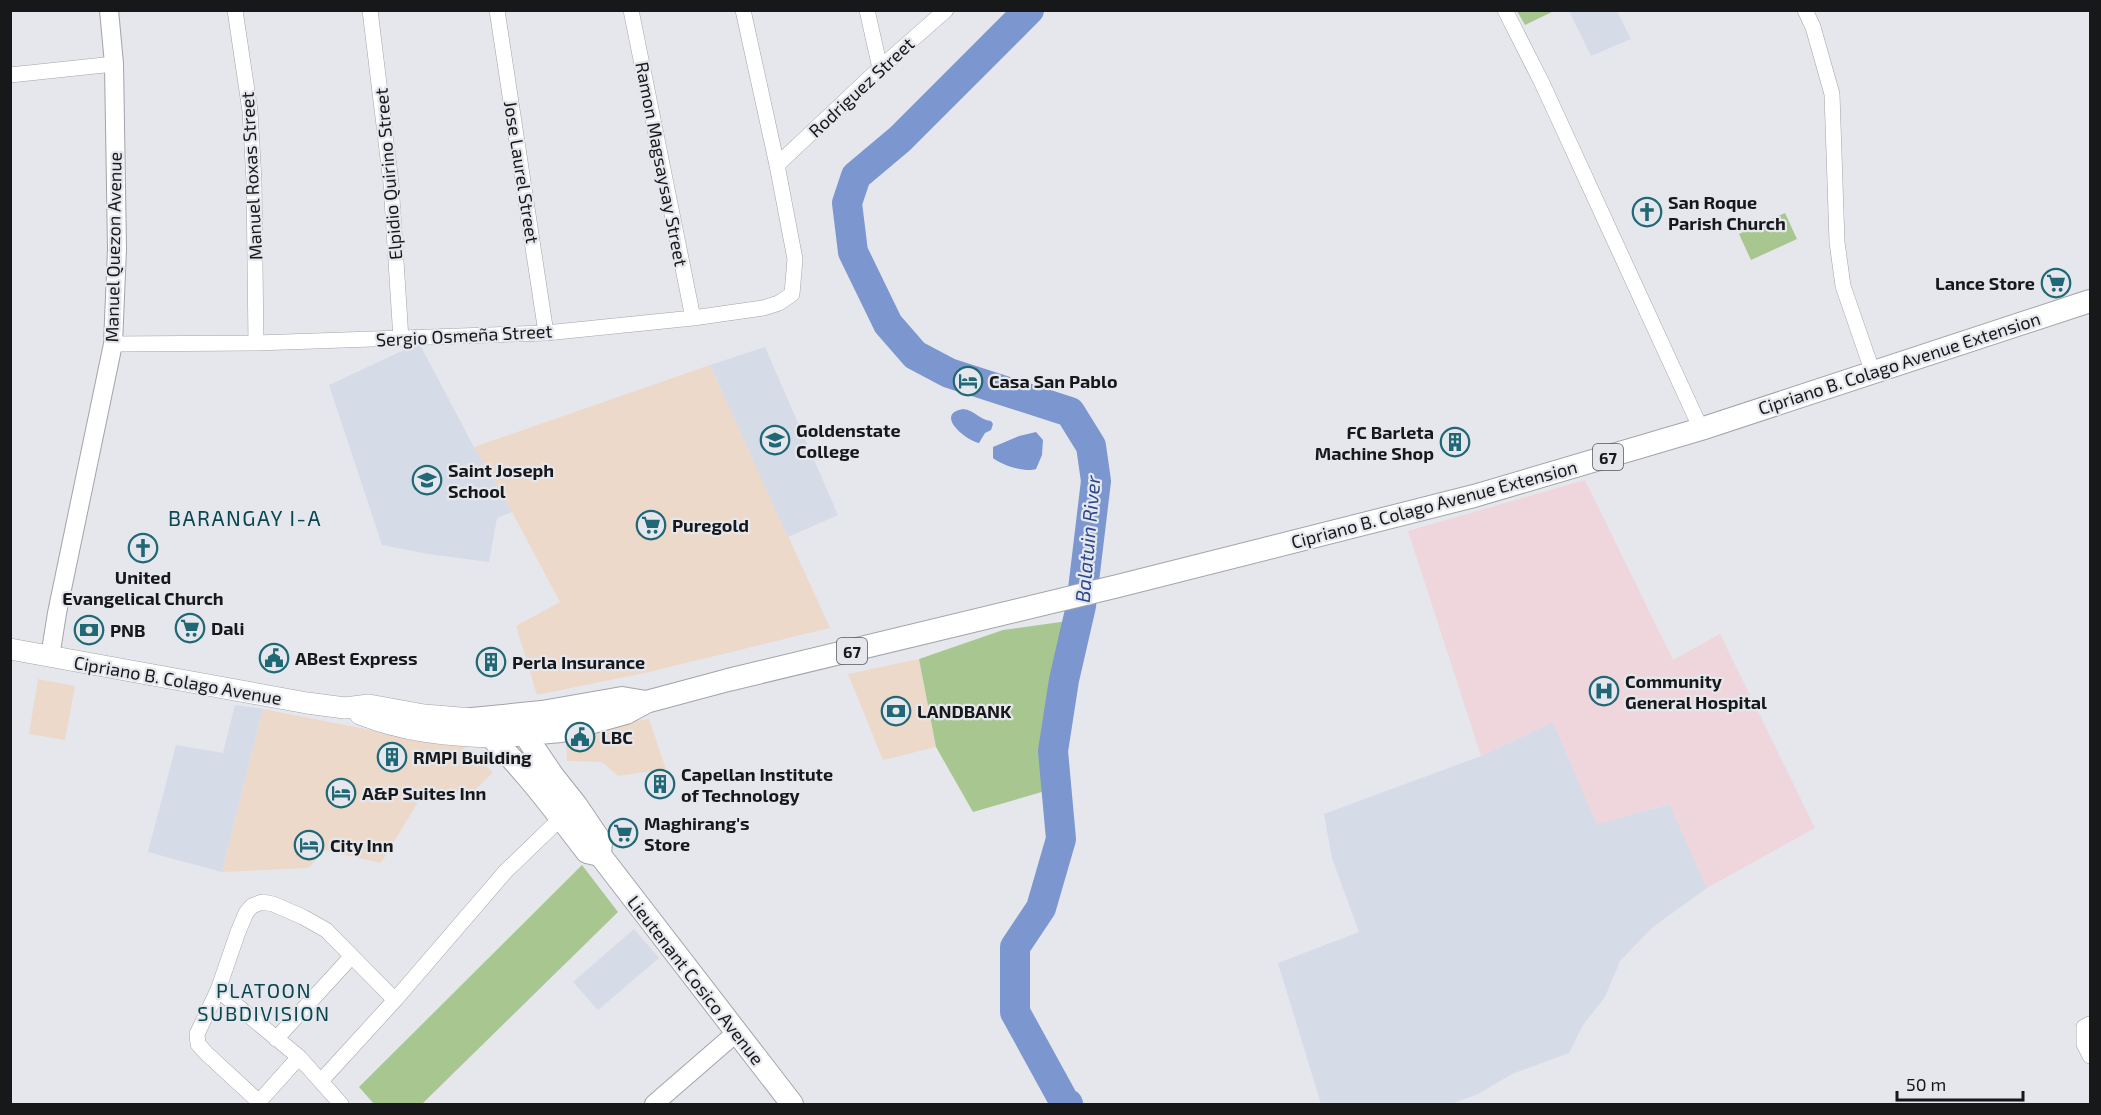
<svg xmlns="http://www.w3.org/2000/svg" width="2101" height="1115" viewBox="0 0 2101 1115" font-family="'Exo 2',sans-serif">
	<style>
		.commercial { fill: #edd9ca }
		.built { fill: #d6dbe8 }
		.medical { fill: #efd6dd }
		.green { fill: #a8c790 }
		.water { fill: #7c97cf }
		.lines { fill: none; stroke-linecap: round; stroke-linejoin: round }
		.river { stroke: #7c97cf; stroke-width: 30 }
		.minor-casing { stroke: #a1a4a9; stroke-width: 16 }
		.tertiary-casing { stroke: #a1a4a9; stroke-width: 20 }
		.secondary-casing { stroke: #a1a4a9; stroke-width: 22 }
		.primary-casing { stroke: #a1a4a9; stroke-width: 24 }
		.minor { stroke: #fff; stroke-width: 15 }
		.tertiary { stroke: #fff; stroke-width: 18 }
		.secondary { stroke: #fff; stroke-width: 21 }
		.primary { stroke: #fff; stroke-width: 22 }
		.labels { text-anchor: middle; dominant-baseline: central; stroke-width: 4.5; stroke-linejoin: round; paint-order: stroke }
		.shield { fill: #e5e7ed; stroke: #555659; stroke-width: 1.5 }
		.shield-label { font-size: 16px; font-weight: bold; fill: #17181a }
		.street-label { font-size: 18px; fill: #17181a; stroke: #e5e7ed }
		.poi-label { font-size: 18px; font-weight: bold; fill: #17181a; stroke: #e5e7ed; text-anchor: start }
		.water-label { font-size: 20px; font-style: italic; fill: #2a488c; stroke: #e5e7ed }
		.neighbourhood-label { font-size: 20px; letter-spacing: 1.5px; fill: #084650; stroke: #e5e7ed }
		.quarter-label { font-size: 21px; letter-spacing: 1.5px; fill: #084650; stroke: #e5e7ed }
	</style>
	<rect width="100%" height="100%" fill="#e5e7ed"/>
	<path class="commercial" d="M 710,365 L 830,628 L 649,672 L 537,695 L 516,626 L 560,602 L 512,512 L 474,447 Z
		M 919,659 L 936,747 L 883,760 L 848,674 Z
		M 38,679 L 75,686 L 65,740 L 29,734 Z
		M 263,709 L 417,739 L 460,745 L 493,772 L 469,796 L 427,787 L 381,863 L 323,850 L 309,868 L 222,872 Z
		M 649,719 L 666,769 L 618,776 L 602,762 L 567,761 L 566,740 L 577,731 Z"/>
	<path class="built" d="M 1569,11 L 1617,11 L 1631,39 L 1591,56 Z
		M 419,343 L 474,447 L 512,512 L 497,518 L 489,562 L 428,554 L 382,545 L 329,385 Z
		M 765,347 L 838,515 L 788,537 L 710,365 Z
		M 235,705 L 263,709 L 222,872 L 148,852 L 176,745 L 223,753 Z
		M 1553,722 L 1597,824 L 1670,804 L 1707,888 L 1653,927 L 1620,961 L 1605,997 L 1583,1025 L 1569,1053 L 1512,1074 L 1478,1094 L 1451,1104 L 1321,1104 L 1278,963 L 1359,932 L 1332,858 L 1324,814 L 1481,756 Z
		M 634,929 L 659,958 L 598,1010 L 573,982 Z"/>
	<path class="medical" d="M 1585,480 L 1673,660 L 1720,634 L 1815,828 L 1707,888 L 1669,804 L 1597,825 L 1553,722 L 1481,756 L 1408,531 Z"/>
	<path class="green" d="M 1517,11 L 1554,11 L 1525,25 Z
		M 1785,213 L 1797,239 L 1751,260 L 1739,234 Z
		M 1068,621 L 1053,718 L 1045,791 L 973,812 L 936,747 L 919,659 L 1003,630 Z
		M 582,865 L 618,912 L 422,1104 L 374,1104 L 359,1087 Z"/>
	<path class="water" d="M 963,409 C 975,410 979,420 991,421 L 993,424 L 991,430 L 985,433 L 979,443 C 965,440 934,414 963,409 Z
		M 1036,432 L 1043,440 L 1042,455 L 1036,469 C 1026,473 1001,465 993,458 L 993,447 L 1019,436 Z"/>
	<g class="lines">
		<path class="river" d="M 1029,10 L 900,139 L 856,176 L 847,203 L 853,252 L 888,324 L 915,355 L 949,373 L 1070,412 L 1091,446 L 1096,481 L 1081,606 L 1064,680 L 1053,751 L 1061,839 L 1041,908 L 1015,947 L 1015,1012 L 1065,1103 L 1068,1104"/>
		<g class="minor-casing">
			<path id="minor" d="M 235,10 L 250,111 L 254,181 L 256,343
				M 370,10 L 391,183 L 401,339
				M 497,10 L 546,333
				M 631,10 L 693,318
				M 867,10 L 880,68
				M 1505,10 L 1542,83 L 1701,429
				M 1805,10 L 1813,27 L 1832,94 L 1837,242 L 1843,286 L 1873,373
				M 10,75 L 114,64
				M 777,165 L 880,68 L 946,10
				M 113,344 L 256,343 L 546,333 L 693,318 L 763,308 L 779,303 L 792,294 L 795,259 L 777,165 L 743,10
				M 218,990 L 299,1057 L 341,1104
				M 2090,1024 L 2084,1027 L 2084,1044 L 2090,1056
				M 276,1039 L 351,957
				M 321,1081 L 395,1000 L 506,871 L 561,818
				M 259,1102 L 206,1053 L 198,1044 L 197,1034 L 218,990 L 238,932 L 246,913 L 252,906 L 262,902 L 273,904 L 303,917 L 326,930 L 395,1000
				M 257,1104 L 299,1057"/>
		</g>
		<g class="tertiary-casing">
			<path id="tertiary" d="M 50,657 L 57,613 L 113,344 L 117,249 L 114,64 L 109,10
				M 654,1104 L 737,1032"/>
		</g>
		<g class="secondary-casing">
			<path id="secondary" d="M 10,649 L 307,703 L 345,708 L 369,705 L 424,715 L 472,719
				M 360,714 C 403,731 446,736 493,737"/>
		</g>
		<g class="primary-casing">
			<path id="primary" d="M 472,719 C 516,758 551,805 587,852 L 600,855 L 792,1104
				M 472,719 L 542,712 L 622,698 L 646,702
				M 519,723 L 525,735 L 553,776 L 576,805 L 601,842 L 600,855
				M 493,737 L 561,731 L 626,713 L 646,702 L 728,680 L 1118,586 L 1474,496 L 1701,429 L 2090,301"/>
		</g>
		<use href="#minor" class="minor"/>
		<use href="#tertiary" class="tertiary"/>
		<use href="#secondary" class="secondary"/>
		<use href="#primary" class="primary"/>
	</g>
	<defs>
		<g id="church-ring" transform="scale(1.5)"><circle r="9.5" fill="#e5e7ed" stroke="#206875" stroke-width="1.5"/><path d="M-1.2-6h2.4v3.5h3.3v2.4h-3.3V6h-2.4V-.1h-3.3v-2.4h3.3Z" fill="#206875"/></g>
		<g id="supermarket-ring" transform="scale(1.5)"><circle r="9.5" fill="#e5e7ed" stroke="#206875" stroke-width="1.5"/><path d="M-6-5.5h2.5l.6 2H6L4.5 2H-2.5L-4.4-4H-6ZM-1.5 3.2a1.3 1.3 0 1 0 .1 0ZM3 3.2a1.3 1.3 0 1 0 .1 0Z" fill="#206875"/></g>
		<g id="hotel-ring" transform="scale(1.5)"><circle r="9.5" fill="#e5e7ed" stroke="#206875" stroke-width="1.5"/><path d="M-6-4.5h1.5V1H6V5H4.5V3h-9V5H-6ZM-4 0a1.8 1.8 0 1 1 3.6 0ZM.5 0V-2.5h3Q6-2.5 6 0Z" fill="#206875"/></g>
		<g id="university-ring" transform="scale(1.5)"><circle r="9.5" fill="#e5e7ed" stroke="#206875" stroke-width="1.5"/><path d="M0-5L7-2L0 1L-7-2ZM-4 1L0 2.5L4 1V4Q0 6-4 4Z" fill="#206875"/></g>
		<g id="building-ring" transform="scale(1.5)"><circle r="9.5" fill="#e5e7ed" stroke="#206875" stroke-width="1.5"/><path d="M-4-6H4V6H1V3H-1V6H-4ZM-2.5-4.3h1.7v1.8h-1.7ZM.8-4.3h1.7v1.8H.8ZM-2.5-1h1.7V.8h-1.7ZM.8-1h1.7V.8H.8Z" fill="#206875"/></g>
		<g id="school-ring" transform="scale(1.5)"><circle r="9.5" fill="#e5e7ed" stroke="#206875" stroke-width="1.5"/><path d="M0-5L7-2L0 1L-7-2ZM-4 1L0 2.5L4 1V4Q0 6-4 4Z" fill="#206875"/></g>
		<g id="bank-ring" transform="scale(1.5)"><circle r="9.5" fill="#e5e7ed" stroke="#206875" stroke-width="1.5"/><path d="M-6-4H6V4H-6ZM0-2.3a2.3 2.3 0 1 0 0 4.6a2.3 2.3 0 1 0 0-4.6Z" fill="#206875"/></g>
		<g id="civic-ring" transform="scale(1.5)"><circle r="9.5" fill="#e5e7ed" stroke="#206875" stroke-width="1.5"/><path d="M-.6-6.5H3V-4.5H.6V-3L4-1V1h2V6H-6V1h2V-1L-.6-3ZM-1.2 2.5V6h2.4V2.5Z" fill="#206875"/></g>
		<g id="hospital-ring" transform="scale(1.5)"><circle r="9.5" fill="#e5e7ed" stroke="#206875" stroke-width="1.5"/><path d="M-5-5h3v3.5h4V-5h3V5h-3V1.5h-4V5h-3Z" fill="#206875"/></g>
	</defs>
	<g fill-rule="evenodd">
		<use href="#church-ring" x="1647" y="212"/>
		<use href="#supermarket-ring" x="2056" y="283"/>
		<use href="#hotel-ring" x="968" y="381"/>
		<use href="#university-ring" x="775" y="440"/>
		<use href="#building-ring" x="1455" y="442"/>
		<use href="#school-ring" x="427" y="480"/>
		<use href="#supermarket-ring" x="651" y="525"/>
		<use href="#church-ring" x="143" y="548"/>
		<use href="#supermarket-ring" x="190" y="628"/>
		<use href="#bank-ring" x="89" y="630"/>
		<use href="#civic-ring" x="274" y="658"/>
		<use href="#building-ring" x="491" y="662"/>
		<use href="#hospital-ring" x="1604" y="691"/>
		<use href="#bank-ring" x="896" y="711"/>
		<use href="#civic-ring" x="580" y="737"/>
		<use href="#building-ring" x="392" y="757"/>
		<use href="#building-ring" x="660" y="784"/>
		<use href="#hotel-ring" x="341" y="793"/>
		<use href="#supermarket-ring" x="623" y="833"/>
		<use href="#hotel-ring" x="309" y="845"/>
	</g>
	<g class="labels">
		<g class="shield">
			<rect x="1593" y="444" width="30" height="26" rx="4.5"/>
			<rect x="837" y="638" width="30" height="26" rx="4.5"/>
		</g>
		<g class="shield-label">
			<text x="1608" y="457">67</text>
			<text x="852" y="651">67</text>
		</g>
		<g class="street-label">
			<text transform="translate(861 87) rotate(-43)">Rodriguez Street</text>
			<text transform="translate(662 164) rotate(79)">Ramon Magsaysay Street</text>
			<text transform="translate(522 172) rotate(81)">Jose Laurel Street</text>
			<text transform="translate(388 174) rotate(-95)">Elpidio Quirino Street</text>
			<text transform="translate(251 176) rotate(-93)">Manuel Roxas Street</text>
			<text transform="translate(113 247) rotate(-89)">Manuel Quezon Avenue</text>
			<text transform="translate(464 335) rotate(-3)">Sergio Osmeña Street</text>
			<text transform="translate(1899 363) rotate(-18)">Cipriano B. Colago Avenue Extension</text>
			<text transform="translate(1434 504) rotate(-15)">Cipriano B. Colago Avenue Extension</text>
			<text transform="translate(178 680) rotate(10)">Cipriano B. Colago Avenue</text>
			<text transform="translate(696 980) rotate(52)">Lieutenant Cosico Avenue</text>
		</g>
		<g class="poi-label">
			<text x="1668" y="202">San Roque<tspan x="1668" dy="21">Parish Church</tspan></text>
			<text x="2035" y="283" text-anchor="end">Lance Store</text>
			<text x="989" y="381">Casa San Pablo</text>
			<text x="796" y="430">Goldenstate<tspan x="796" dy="21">College</tspan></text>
			<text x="1434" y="432" text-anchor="end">FC Barleta<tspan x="1434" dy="21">Machine Shop</tspan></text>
			<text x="448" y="470">Saint Joseph<tspan x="448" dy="21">School</tspan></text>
			<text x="672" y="525">Puregold</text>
			<text x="143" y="577" text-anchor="middle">United<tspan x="143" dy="21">Evangelical Church</tspan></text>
			<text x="211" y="628">Dali</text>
			<text x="110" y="630">PNB</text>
			<text x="295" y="658">ABest Express</text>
			<text x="512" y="662">Perla Insurance</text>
			<text x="1625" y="681">Community<tspan x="1625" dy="21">General Hospital</tspan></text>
			<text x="917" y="711">LANDBANK</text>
			<text x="601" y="737">LBC</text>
			<text x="413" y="757">RMPI Building</text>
			<text x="681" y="774">Capellan Institute<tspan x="681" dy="21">of Technology</tspan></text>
			<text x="362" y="793">A&amp;P Suites Inn</text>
			<text x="644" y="823">Maghirang's<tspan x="644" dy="21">Store</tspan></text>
			<text x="330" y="845">City Inn</text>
		</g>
		<g class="water-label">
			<text transform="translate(1087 539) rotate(-85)">Balatuin River</text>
		</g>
		<g class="neighbourhood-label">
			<text x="264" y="990">PLATOON<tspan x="264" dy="23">SUBDIVISION</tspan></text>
		</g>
		<g class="quarter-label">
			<text x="245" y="517">BARANGAY I-A</text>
		</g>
	</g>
	<rect width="2101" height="1115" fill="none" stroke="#17181a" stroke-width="24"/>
	<path d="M1897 1091v9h126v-9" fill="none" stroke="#17181a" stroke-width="3"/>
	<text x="1906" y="1091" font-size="18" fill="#17181a" stroke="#e5e7ed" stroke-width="4.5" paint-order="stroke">50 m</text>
</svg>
